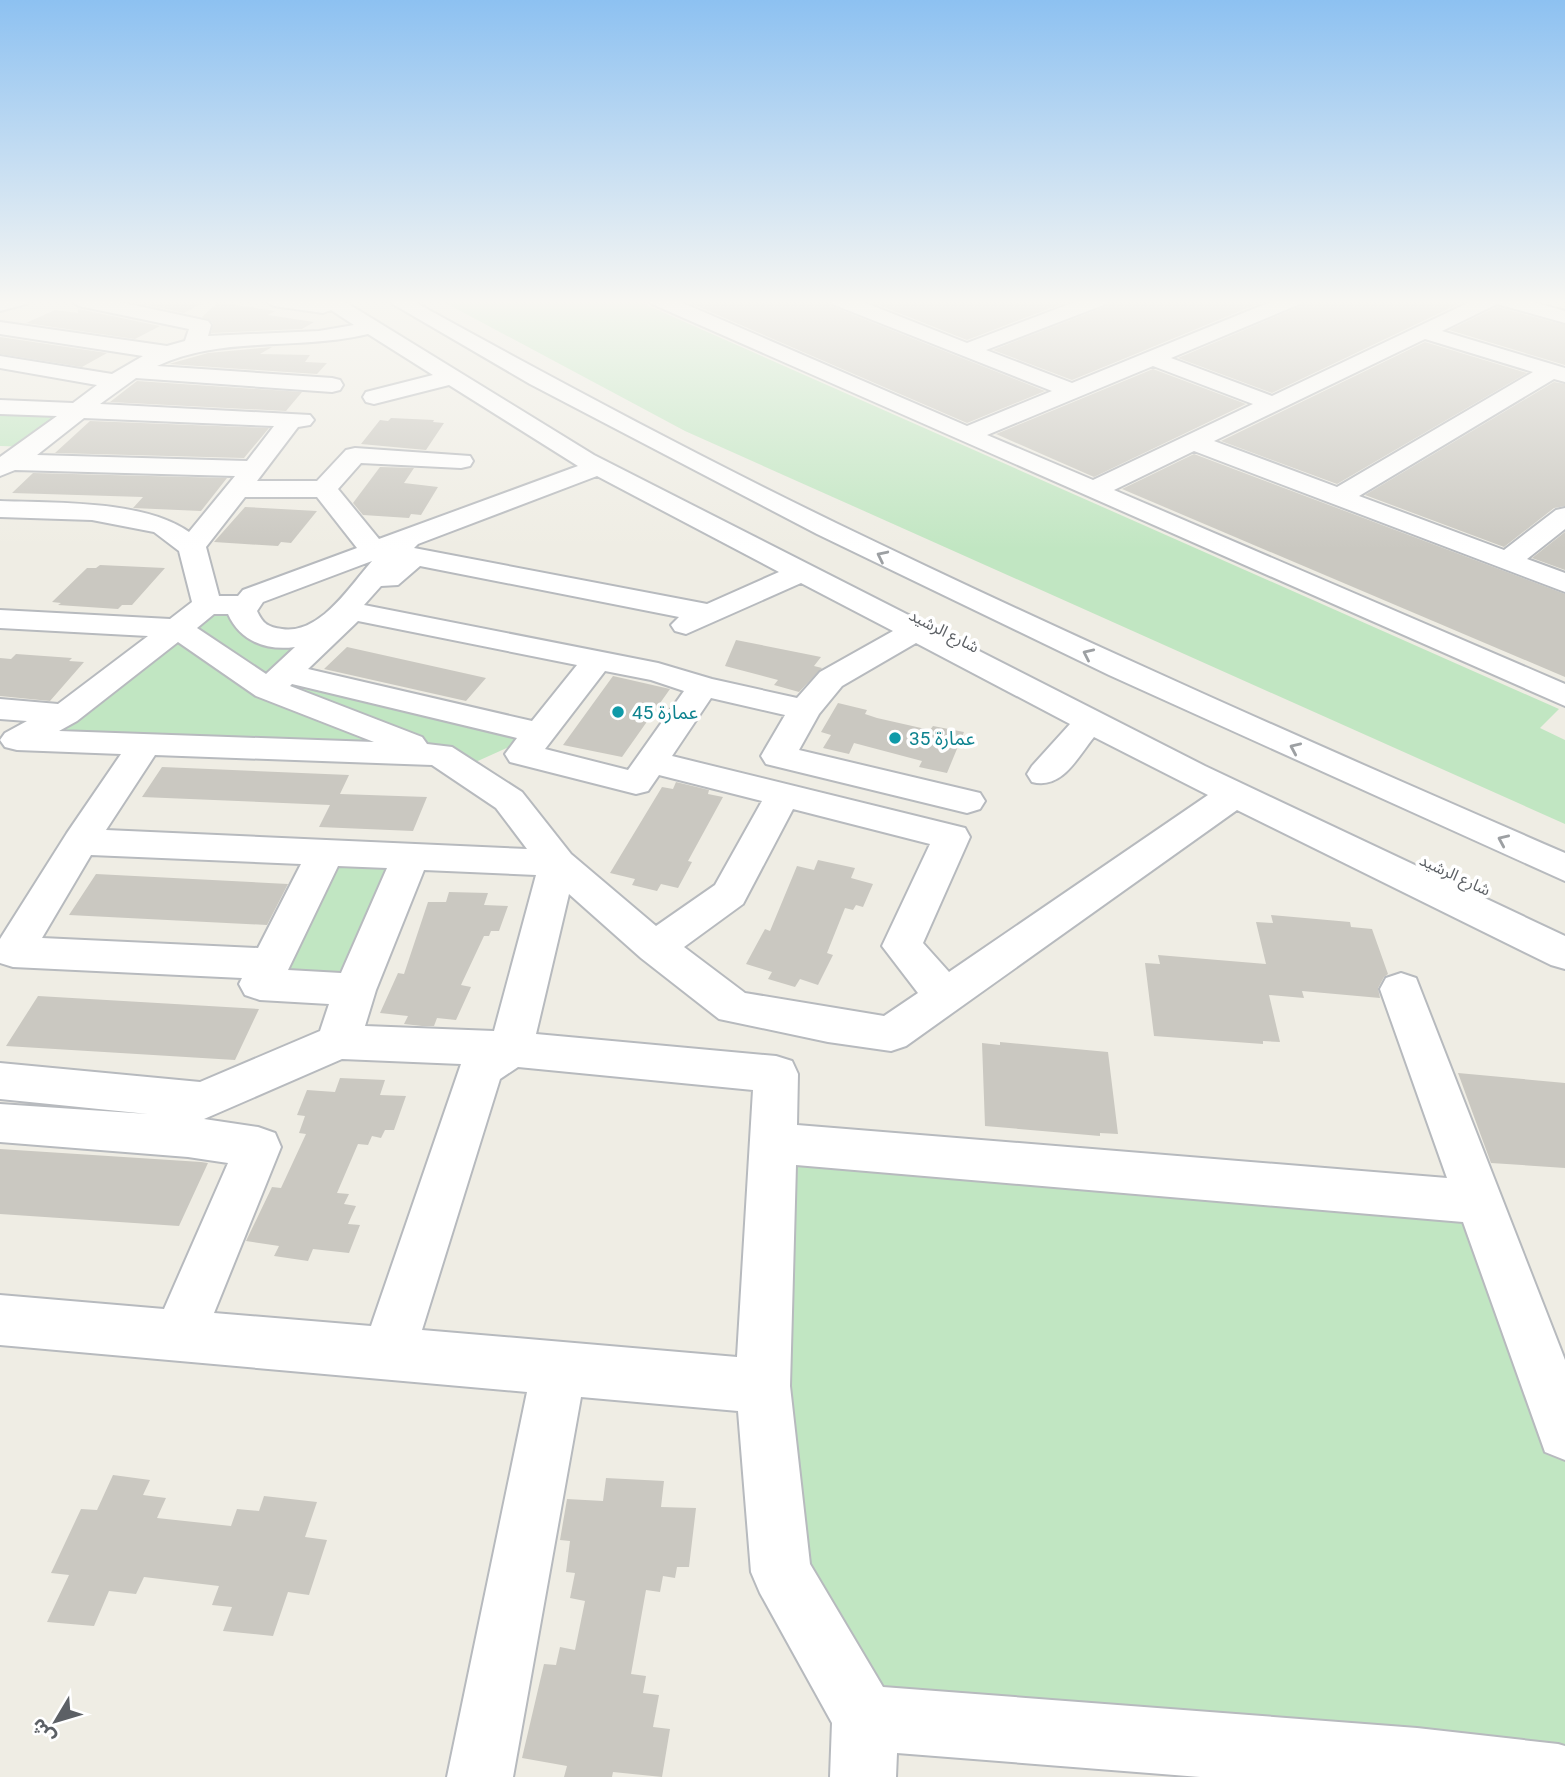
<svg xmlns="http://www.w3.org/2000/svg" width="1565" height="1777" viewBox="0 0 1565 1777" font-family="Roboto,'Noto Sans Arabic',sans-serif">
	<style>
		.green { fill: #c1e6c2 }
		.building { fill: #cac8c1 }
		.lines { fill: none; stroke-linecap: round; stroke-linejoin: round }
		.minor-casing { stroke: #b7babe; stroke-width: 4 }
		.minor { fill: #fff; fill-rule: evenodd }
		.oneway { stroke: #9da0a3 }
		.culture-dot { fill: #0f9aa8; stroke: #fff; stroke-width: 2.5 }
		.labels { text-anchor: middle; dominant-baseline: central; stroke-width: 7; stroke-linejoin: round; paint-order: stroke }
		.far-street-label { font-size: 16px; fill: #5c6065; stroke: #fff }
		.culture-label { font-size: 19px; fill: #0d838f; stroke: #fff; text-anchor: start }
	</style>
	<rect width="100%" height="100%" fill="#efede4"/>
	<path class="green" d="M 440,300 L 635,300 L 1559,709 L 1540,728 L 1565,740 L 1565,824 L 685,431 Z
		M 0,407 L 77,410 L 33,447 L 0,446 Z
		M 207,605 L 246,605 L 249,627 L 309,636 L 286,672 L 540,733 L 460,769 L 439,755 L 18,740 Z
		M 326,852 L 411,857 L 355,990 L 260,984 Z
		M 773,1143 L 1480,1202 L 1565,1429 L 1565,1777 L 865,1718 L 781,1572 Z"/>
	<path class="building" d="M 124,300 L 208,300 L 184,313 Z
		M 683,300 L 827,300 L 831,306 L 1045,391 L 967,423 Z
		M 866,300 L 1072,300 L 967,340 Z
		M 1111,300 L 1267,300 L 1072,380 L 993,350 L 1107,306 Z
		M 1305,300 L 1467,300 L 1272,393 L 1178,358 L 1301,306 Z
		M 218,302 L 275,311 L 268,315 L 314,322 L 302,329 L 211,333 L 213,323 L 202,317 Z
		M 1497,307 L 1565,325 L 1565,365 L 1449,330 Z
		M 78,308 L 78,309 L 160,326 L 135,339 L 26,323 L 55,310 L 78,313 Z
		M 0,337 L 107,353 L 82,367 L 0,354 Z
		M 1425,342 L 1527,373 L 1337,484 L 1221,441 Z
		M 272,347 L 260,354 L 310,355 L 305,362 L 327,363 L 317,374 L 169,364 L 208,353 Z
		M 1153,369 L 1246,404 L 1094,477 L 996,434 Z
		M 137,381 L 302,392 L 286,411 L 110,402 Z
		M 1554,382 L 1565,384 L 1565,506 L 1554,508 L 1504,547 L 1365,495 Z
		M 391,418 L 434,420 L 433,422 L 444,423 L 426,450 L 361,444 L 380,420 L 388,421 Z
		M 90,421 L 269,428 L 244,458 L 55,453 Z
		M 1194,454 L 1565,594 L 1565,677 L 1122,489 Z
		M 380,467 L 414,468 L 404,483 L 438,487 L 421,515 L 411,514 L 409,518 L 363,515 L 353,503 Z
		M 33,473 L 227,478 L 201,511 L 133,508 L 143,497 L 12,493 Z
		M 245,507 L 317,511 L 291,543 L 281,542 L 278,546 L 214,542 Z
		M 1565,532 L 1565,570 L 1532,558 Z
		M 100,565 L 165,568 L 132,605 L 122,605 L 118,609 L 58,605 L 61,603 L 52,602 L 87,568 L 96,568 Z
		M 736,640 L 821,657 L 814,666 L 822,668 L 799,692 L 774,685 L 778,680 L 725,666 Z
		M 347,647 L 486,678 L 466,701 L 324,669 Z
		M 16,654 L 72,658 L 69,661 L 84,662 L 50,701 L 0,696 L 0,658 L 11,659 Z
		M 613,676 L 670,689 L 622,757 L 563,745 Z
		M 838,703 L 867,710 L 865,714 L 877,718 L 930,730 L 933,726 L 964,732 L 947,773 L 919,767 L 922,761 L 854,743 L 849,754 L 823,748 L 831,735 L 821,732 Z
		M 162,767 L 349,775 L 340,794 L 427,797 L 413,831 L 319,827 L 330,805 L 142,797 Z
		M 676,782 L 709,790 L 708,794 L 723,797 L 688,861 L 692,862 L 678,888 L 661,884 L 657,891 L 632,885 L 635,879 L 610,873 L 662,787 L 673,789 Z
		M 818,860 L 855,868 L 851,878 L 873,884 L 863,907 L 856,905 L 853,910 L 845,908 L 827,953 L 833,955 L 818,985 L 800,979 L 795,987 L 768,979 L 772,972 L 746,964 L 765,929 L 770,931 L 797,866 L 814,870 Z
		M 96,874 L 288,884 L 267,925 L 69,915 Z
		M 449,892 L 488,893 L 484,905 L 508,906 L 499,931 L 491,931 L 489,936 L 484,936 L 461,985 L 471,987 L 456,1020 L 437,1018 L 434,1026 L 422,1026 L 404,1024 L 408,1016 L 380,1013 L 398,973 L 404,974 L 428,902 L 446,902 Z
		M 1271,915 L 1350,922 L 1351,927 L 1372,929 L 1388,974 L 1384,977 L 1378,988 L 1380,998 L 1302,991 L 1304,998 L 1269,995 L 1280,1042 L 1263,1041 L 1263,1044 L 1154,1036 L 1145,963 L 1160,964 L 1158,955 L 1266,964 L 1256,922 L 1273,923 Z
		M 38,996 L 259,1009 L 235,1060 L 6,1046 Z
		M 1000,1042 L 1108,1052 L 1118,1134 L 1100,1133 L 1100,1136 L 985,1126 L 982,1043 L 1000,1045 Z
		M 1458,1073 L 1565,1083 L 1565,1168 L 1491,1163 Z
		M 340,1078 L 385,1080 L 380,1095 L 406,1096 L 394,1130 L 385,1130 L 381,1138 L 372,1136 L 368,1145 L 358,1144 L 337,1193 L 349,1194 L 344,1204 L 356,1206 L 348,1224 L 360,1225 L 349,1253 L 313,1249 L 308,1261 L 274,1256 L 279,1246 L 246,1241 L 272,1187 L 281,1188 L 306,1134 L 299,1133 L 305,1116 L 297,1115 L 307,1090 L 335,1092 Z
		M 0,1149 L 201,1162 L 208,1163 L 179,1226 L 0,1214 Z
		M 113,1475 L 150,1480 L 143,1495 L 166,1498 L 157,1518 L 231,1526 L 237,1509 L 259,1511 L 264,1496 L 317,1502 L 305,1537 L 327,1540 L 309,1595 L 288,1592 L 273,1636 L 223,1631 L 232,1607 L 212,1605 L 219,1586 L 144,1577 L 136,1594 L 109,1591 L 94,1626 L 47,1622 L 69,1575 L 51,1573 L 81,1509 L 97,1510 Z
		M 606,1478 L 664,1481 L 661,1507 L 696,1508 L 689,1567 L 677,1567 L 675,1578 L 663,1576 L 660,1592 L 646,1590 L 631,1674 L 646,1676 L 643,1693 L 659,1695 L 653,1727 L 670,1729 L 662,1777 L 613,1772 L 612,1777 L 564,1777 L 567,1766 L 522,1758 L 544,1664 L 556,1665 L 560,1647 L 575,1650 L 585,1601 L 570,1598 L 575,1573 L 566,1572 L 570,1541 L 560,1540 L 567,1499 L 603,1501 Z"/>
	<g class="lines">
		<g class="minor-casing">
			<path id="minor" d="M 0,300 L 29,300 L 26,304 L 0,311 Z
				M 69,300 L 110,300 L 208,321 L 211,325 L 208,336 L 319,331 L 354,325 L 331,310 L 323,313 L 274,306 L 264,300 L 342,300 L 594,455 L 1205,766 L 1565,936 L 1565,969 L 1551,965 L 1237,810 L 906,1046 L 891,1051 L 828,1042 L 719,1019 L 641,958 L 569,894 L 536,1034 L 776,1056 L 792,1061 L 798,1074 L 797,1125 L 1447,1178 L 1380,989 L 1386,978 L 1401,973 L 1416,978 L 1565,1360 L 1565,1460 L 1545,1452 L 1463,1222 L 796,1165 L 790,1386 L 810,1564 L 883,1687 L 1417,1728 L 1558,1744 L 1565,1746 L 1565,1777 L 1200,1777 L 897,1753 L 896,1777 L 830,1777 L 832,1723 L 760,1593 L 751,1572 L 738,1411 L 581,1397 L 513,1777 L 447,1777 L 527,1392 L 0,1345 L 0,1295 L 164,1309 L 228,1163 L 188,1157 L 0,1142 L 0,1104 L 148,1114 L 0,1099 L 0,1063 L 200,1082 L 320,1031 L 329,1004 L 260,1000 L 245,995 L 239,984 L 242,978 L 13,967 L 0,963 L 0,939 L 67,833 L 121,754 L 17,750 L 5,747 L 0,740 L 5,733 L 27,721 L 0,719 L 0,699 L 58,704 L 148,636 L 0,628 L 0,610 L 170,619 L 192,602 L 179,551 L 154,532 L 92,520 L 0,517 L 0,501 C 55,503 144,500 189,532 L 235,476 L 15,470 L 0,476 L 0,457 L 57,416 L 0,414 L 0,400 L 73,403 L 97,385 L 0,368 L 0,356 L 112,374 L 143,356 L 0,334 L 0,322 L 167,346 L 185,341 L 189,329 L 79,306 ZM 368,334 L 433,375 L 366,392 L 363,397 L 366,402 L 374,404 L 449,385 L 578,466 L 379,539 L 338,489 L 361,463 L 461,468 L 470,466 L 473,461 L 470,456 L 355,448 L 346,450 L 317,481 L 257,481 L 298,427 L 310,425 L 314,420 L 310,415 L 100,404 L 136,378 L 332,392 L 340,390 L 343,385 L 340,380 L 332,378 L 157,366 C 223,335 298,351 368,334 ZM 84,418 L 274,426 L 247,461 L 37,455 ZM 597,476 L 779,572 L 707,604 L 414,548 L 418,544 ZM 245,497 L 317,497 L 357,548 L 243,590 L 238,596 L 219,596 L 206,547 ZM 372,561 C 350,586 320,635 282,629 C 268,627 263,624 257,611 L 263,602 ZM 420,566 L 679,617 L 671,625 L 675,631 L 686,634 L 801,583 L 893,631 L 820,672 L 797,698 L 712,679 L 658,663 L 364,605 L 381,586 L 398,585 ZM 214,614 L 228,614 C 240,641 266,651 295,647 L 266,674 L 197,628 ZM 358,621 L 577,665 L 532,721 L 308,669 ZM 178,642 L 256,696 L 374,742 L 59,731 L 77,721 ZM 916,643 L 1070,724 L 1032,766 L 1027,774 L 1032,782 C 1062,790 1077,758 1094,737 L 1208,795 L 949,972 L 923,943 L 970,837 L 965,828 L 672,756 L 711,698 L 785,715 L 761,756 L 766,764 L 967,813 L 980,809 L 985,801 L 980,793 L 799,750 L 819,714 L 842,686 ZM 605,671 L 651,680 L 684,691 L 628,770 L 545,749 ZM 292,684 L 517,738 L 505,754 L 510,762 L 636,794 L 648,791 L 659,775 L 762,801 L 715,885 L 656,926 L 571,854 L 522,792 L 452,747 L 427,744 L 422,737 L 290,686 ZM 155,755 L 432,765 L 496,808 L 527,849 L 106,830 ZM 793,809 L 930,844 L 882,946 L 918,993 L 884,1016 L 745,993 L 684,947 L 743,904 ZM 91,855 L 301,864 L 258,948 L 42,938 ZM 338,866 L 387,868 L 341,973 L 288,970 ZM 424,870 L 536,875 L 494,1031 L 365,1026 L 376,990 ZM 342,1059 L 461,1064 L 371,1326 L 214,1313 L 281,1147 L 275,1133 L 258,1127 L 204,1119 ZM 518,1067 L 753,1090 L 737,1357 L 422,1330 L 500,1079 Z
				M 386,300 L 411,300 C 552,378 694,454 838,524 C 1078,640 1321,747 1565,853 L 1565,881 L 1109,675 L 817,534 L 530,384 Z
				M 649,300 L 676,300 L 967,426 L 1052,391 L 832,304 L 829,300 L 858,300 L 967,343 L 1080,300 L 1109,300 L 1106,304 L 986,350 L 1072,383 L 1275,300 L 1303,300 L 1300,304 L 1171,358 L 1272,396 L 1474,300 L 1526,300 L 1565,311 L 1565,323 L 1497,304 L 1442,331 L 1565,368 L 1565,382 L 1554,379 L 1359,496 L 1504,550 L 1556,510 L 1565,508 L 1565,529 L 1527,559 L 1565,573 L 1565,592 L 1194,451 L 1114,490 L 1565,684 L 1565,706 L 652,304 ZM 1425,339 L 1533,372 L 1337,487 L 1214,441 ZM 1153,366 L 1253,404 L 1093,480 L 987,435 Z"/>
		</g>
		<use href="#minor" class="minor"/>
	</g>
	<defs><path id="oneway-chevron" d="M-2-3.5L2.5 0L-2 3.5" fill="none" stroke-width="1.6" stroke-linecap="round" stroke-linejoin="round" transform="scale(1.75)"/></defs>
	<g class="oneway">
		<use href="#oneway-chevron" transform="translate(882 556) rotate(-154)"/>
		<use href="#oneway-chevron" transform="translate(1088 654) rotate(-155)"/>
		<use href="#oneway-chevron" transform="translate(1295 748) rotate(-156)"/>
		<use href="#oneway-chevron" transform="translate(1503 840) rotate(-156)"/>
	</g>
	<linearGradient id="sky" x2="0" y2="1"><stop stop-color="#8dc1f1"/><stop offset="0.55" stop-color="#f8f7f3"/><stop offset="1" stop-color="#f8f7f3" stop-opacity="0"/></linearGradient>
	<rect width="1565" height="549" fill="url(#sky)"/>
	<g class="culture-dot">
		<circle cx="618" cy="712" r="7"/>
		<circle cx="895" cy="738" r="7"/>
	</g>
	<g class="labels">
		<g class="far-street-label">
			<text transform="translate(944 631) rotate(27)">شارع الرشيد</text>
			<text transform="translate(1455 875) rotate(25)">شارع الرشيد</text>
		</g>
		<g class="culture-label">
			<text x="632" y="712">عمارة 45</text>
			<text x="909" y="738">عمارة 35</text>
		</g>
	</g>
	<g transform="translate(56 1721) rotate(232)" stroke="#ffffff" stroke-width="5" paint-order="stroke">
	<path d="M0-5L12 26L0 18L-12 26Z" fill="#5c6065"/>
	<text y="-10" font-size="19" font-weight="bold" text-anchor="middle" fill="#5c6065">ش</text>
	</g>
</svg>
